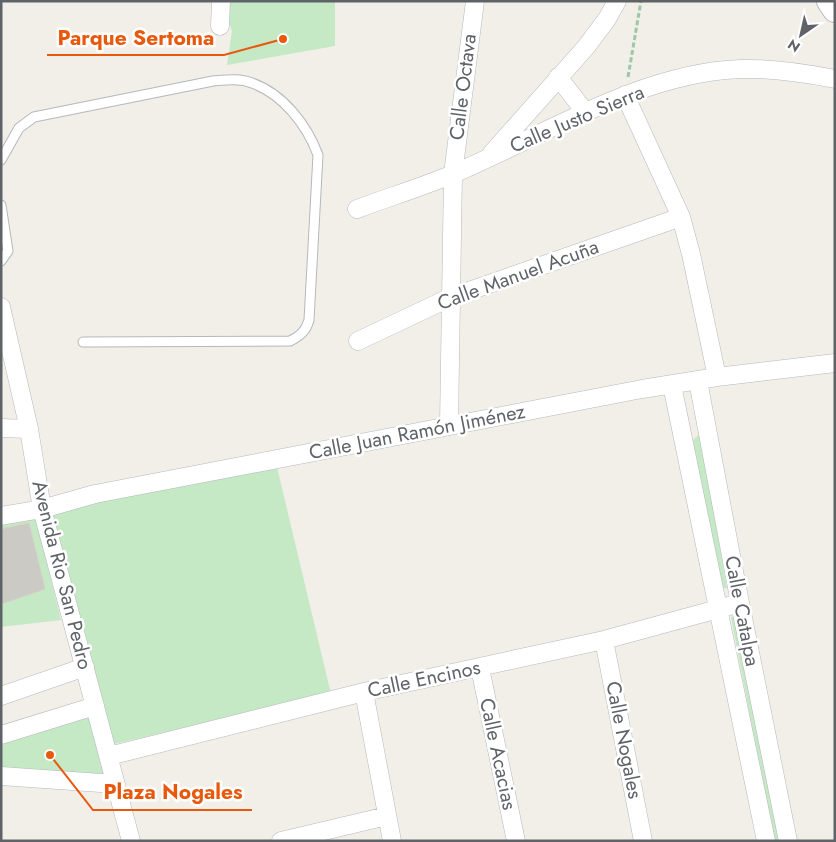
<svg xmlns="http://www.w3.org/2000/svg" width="836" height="842" viewBox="0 0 836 842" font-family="Jost,sans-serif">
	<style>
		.green { fill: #c5e8c5 }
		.building { fill: #cccac5; stroke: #d6d1c6 }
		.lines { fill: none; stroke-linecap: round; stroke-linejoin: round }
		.service-casing { stroke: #b5b8bc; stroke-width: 11 }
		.minor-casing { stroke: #b5b8bc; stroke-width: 19 }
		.secondary-casing { stroke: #b6babf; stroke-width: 26 }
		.path { stroke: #9cc7a9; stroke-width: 3; stroke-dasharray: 5 2.5; stroke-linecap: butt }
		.service { stroke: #fff; stroke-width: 9 }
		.minor { stroke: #fff; stroke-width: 18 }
		.secondary { stroke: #fff; stroke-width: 24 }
		.labels { text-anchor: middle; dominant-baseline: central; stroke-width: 5; stroke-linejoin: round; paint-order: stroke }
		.street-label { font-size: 20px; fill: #5f6368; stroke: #fff }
		.leader { fill: none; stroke: #e8590c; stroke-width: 2 }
		.callout-dot { fill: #e8590c; stroke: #fff; stroke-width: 2 }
		.callout-label { font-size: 21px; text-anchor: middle; font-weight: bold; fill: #e8590c; stroke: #fff; stroke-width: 5; stroke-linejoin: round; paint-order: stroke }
	</style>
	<rect width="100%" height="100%" fill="#f1efe8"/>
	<path class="green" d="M 222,1 L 335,1 L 335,46 L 227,65 L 232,31 Z
		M 700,434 L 727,588 L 721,588 L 693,440 Z
		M 276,463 L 331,694 L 114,744 L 50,510 Z
		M 35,515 L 61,620 L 1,627 L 1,524 Z
		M 738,615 L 780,841 L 774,841 L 731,617 Z
		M 90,714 L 105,778 L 1,770 L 1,741 Z"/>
	<path class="building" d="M 29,523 L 45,589 L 1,604 L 1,529 Z"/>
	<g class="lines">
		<g class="service-casing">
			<path id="service" d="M 1,160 L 19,128 L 34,117 L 213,81 C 226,80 239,78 252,83 C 283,94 307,125 318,155 L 309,320 C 306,331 300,336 290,341 L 83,342
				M 1,205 L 8,251 L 1,261"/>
		</g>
		<g class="minor-casing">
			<path id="minor" d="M 220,26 L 221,1
				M 558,77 L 586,113
				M 625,95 L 681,217 L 691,254 L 717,377
				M 492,153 L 586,47 L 607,19 L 617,1
				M 357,209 C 389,197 422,187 453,174 C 543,136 642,72 741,69 C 772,68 805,73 835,79
				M 1,307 L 29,429 L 42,509 L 131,841
				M 358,341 L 449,298 L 681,217
				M 698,381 L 740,603 L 788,841
				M 672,385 L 766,841
				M 449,425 L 453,174 L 475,1
				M 1,428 L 29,429
				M 1,516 L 42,509 L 95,494 L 642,389 L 717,377 L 835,363
				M 604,640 L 643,841
				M 480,668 L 516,841
				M 364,692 L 392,841
				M 1,696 L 85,667
				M 1,735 L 95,706
				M 109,756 L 364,692 L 604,640 L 740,603
				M 1,776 L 115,784
				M 281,841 L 387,816"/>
		</g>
		<g class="secondary-casing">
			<path id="secondary" d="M 829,1 L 835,10"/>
		</g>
		<path class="path" d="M 628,77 L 641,1"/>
		<use href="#service" class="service"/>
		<use href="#minor" class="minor"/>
		<use href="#secondary" class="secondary"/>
	</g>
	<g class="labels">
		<g class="street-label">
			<text transform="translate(463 87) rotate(-83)">Calle Octava</text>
			<text transform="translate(577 119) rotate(-23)">Calle Justo Sierra</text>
			<text transform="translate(518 275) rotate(-20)">Calle Manuel Acuña</text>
			<text transform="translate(417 432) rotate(-11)">Calle Juan Ramón Jiménez</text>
			<text transform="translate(62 575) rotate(76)">Avenida Rio San Pedro</text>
			<text transform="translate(742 611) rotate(79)">Calle Catalpa</text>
			<text transform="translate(424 679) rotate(-12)">Calle Encinos</text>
			<text transform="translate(624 740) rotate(79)">Calle Nogales</text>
			<text transform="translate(498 754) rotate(78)">Calle Acacias</text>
		</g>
	</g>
	<path class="leader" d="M283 39L224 55H47M50 755L93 810H252"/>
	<g class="callout-dot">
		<circle cx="283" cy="39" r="5"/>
		<circle cx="50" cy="755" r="5"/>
	</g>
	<g class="callout-label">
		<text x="136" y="45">Parque Sertoma</text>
		<text x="173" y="799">Plaza Nogales</text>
	</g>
	<rect width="836" height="842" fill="none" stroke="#5f6368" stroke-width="5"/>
	<g transform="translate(801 35) rotate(214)" stroke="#ffffff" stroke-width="4" paint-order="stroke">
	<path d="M0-4L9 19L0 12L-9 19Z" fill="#5f6368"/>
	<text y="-8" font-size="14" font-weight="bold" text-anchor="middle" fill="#5f6368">N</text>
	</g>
</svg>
